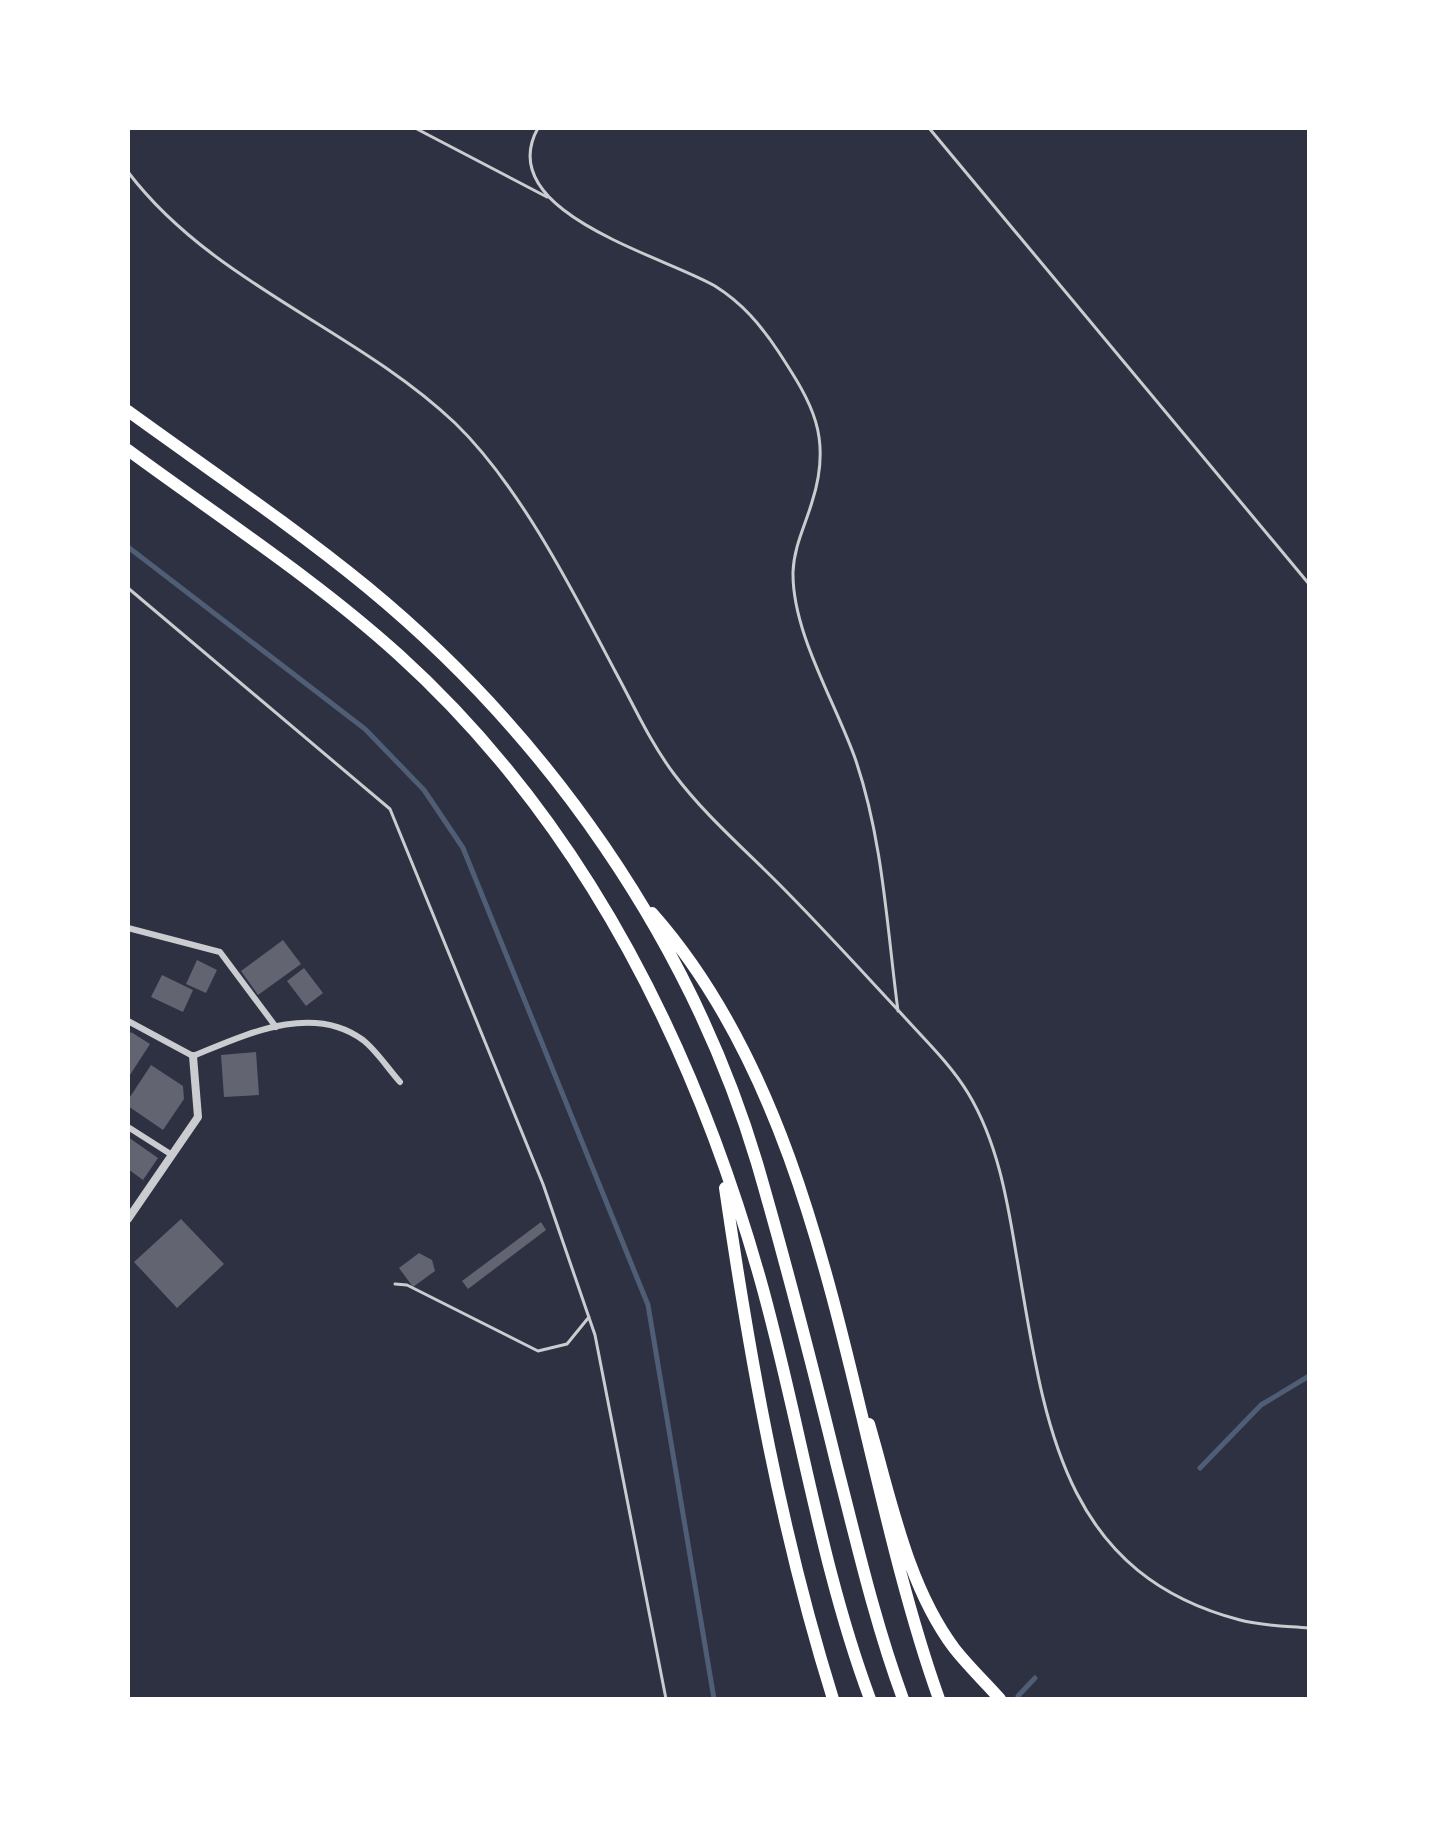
<svg xmlns="http://www.w3.org/2000/svg" width="1437" height="1827" viewBox="0 0 1437 1827" font-family="'IBM Plex Serif',serif">
	<style>
		.lines { fill: none; stroke-linecap: round; stroke-linejoin: round }
		.stream { stroke: #4f5d75; stroke-width: 5 }
		.building { fill: #626471 }
		.service { stroke: #caccd0; stroke-width: 3 }
		.minor { stroke: #caccd0; stroke-width: 6 }
		.tertiary { stroke: #caccd0; stroke-width: 8 }
		.motorway { stroke: #fff; stroke-width: 12 }
	</style>
	<rect width="100%" height="100%" fill="#2d3142"/>
	<g class="lines">
		<path class="stream" d="M 128,547 L 365,729 L 424,790 L 463,848 L 648,1305 L 714,1699
			M 1200,1468 L 1261,1405 L 1309,1376
			M 1018,1696 L 1035,1678"/>
	</g>
	<path class="building" d="M 283,940 L 301,964 L 258,995 L 241,971 Z
		M 197,960 L 217,970 L 206,993 L 186,984 Z
		M 304,968 L 323,993 L 306,1006 L 287,981 Z
		M 162,975 L 193,990 L 183,1012 L 151,997 Z
		M 131,1032 L 150,1044 L 128,1078 L 128,1037 Z
		M 256,1052 L 259,1095 L 224,1097 L 221,1055 Z
		M 151,1065 L 183,1086 L 184,1099 L 163,1130 L 128,1106 L 128,1100 Z
		M 128,1137 L 158,1158 L 143,1180 L 128,1169 Z
		M 181,1219 L 224,1264 L 177,1308 L 134,1262 Z
		M 541,1222 L 546,1230 L 468,1289 L 462,1281 Z
		M 419,1253 L 432,1260 L 435,1271 L 413,1287 L 399,1268 Z"/>
	<g class="lines">
		<path class="service" d="M 415,128 L 547,197
			M 538,128 C 491,212 664,256 715,286 C 742,303 760,324 778,351 C 812,403 833,437 812,502 C 805,526 794,546 793,572 C 792,633 836,703 856,761 C 883,841 887,928 898,1011
			M 929,128 L 1309,584
			M 128,172 C 213,284 355,328 455,423 C 520,486 573,591 615,671 C 634,706 650,742 674,774 C 703,813 742,847 776,881 C 818,923 858,967 898,1010 C 921,1036 950,1063 968,1093 C 997,1141 1007,1198 1016,1253 C 1044,1412 1056,1572 1240,1620 C 1262,1626 1287,1626 1309,1628
			M 128,588 L 390,809 L 543,1184 L 595,1335 L 666,1699
			M 395,1284 L 407,1285 L 538,1351 L 567,1344 L 589,1317"/>
		<path class="minor" d="M 128,928 L 220,952 L 276,1027
			M 128,1021 L 193,1056 C 245,1035 312,1002 363,1040 C 377,1051 389,1070 400,1082
			M 128,1127 L 172,1155"/>
		<path class="tertiary" d="M 128,1219 L 198,1117 L 193,1056"/>
		<path class="motorway" d="M 128,411 C 208,469 291,525 367,587 C 547,735 690,939 757,1163 C 786,1263 812,1364 837,1466 C 857,1544 875,1623 903,1699
			M 128,450 C 219,517 315,579 399,655 C 582,821 692,1040 759,1275 C 799,1415 819,1562 870,1699
			M 652,913 C 834,1119 849,1446 939,1699
			M 725,1188 C 750,1360 781,1533 833,1699
			M 869,1424 C 891,1499 907,1585 954,1648 C 968,1666 985,1682 1000,1699"/>
	</g>
	<rect width="1437" height="1827" fill="none" stroke="#ffffff" stroke-width="260"/>
</svg>
